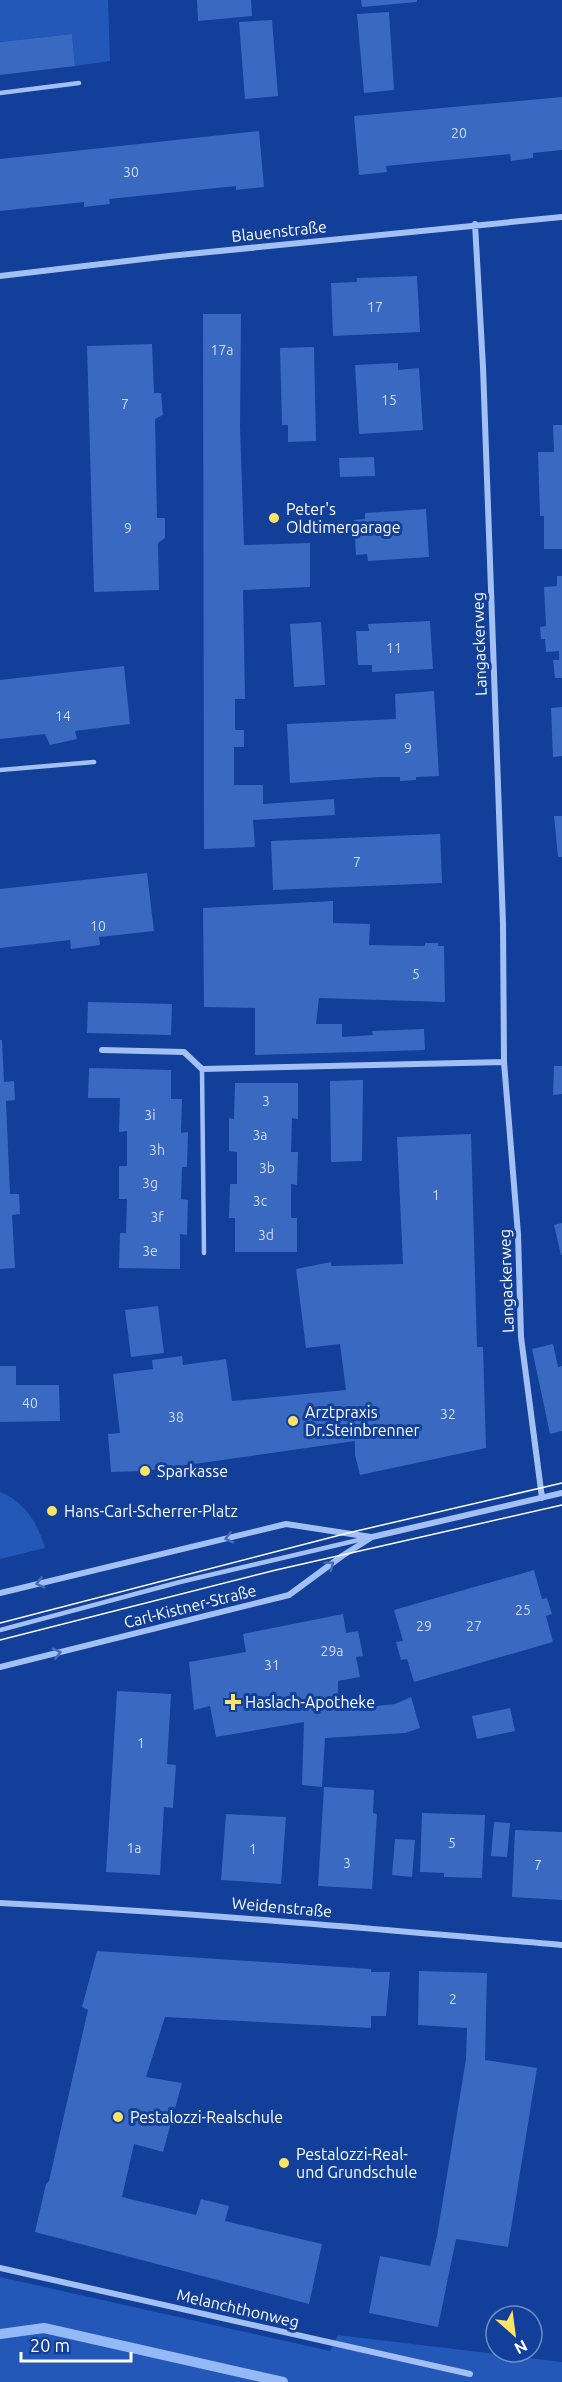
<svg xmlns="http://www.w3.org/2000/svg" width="562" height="2382" viewBox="0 0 562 2382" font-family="Ubuntu,sans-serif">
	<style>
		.green { fill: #2358b8 }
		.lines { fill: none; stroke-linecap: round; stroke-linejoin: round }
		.stream { stroke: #95b9f7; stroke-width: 10 }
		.building { fill: #3a69c1 }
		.service { stroke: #a3c0f4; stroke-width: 4.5 }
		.minor { stroke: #a3c0f4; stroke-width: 6 }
		.tram { stroke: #fff; stroke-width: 1.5 }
		.oneway { stroke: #446cb9 }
		.poi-dot { fill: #ffe266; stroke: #113f99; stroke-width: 2 }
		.labels { text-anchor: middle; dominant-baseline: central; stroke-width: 6; stroke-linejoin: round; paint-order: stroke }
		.number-label { font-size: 14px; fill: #cedaf0 }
		.street-label { font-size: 16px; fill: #fff; stroke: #113f99 }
		.poi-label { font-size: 16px; fill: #fff; stroke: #113f99; text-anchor: start }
	</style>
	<rect width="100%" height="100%" fill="#113f99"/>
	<path class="green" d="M 0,0 L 108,0 L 110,61 L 75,66 L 72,34 L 0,42 Z
		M 0,1492 C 25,1502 37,1522 45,1548 L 0,1559 Z
		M 0,2277 L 330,2351 L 338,2335 L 562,2362 L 562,2382 L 0,2382 Z"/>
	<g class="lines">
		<path class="stream" d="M 0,2334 L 44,2328 L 283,2382"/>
	</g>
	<path class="building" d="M 197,0 L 251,0 L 252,16 L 198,21 Z
		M 361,0 L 417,0 L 417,2 L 362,7 Z
		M 389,12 L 394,90 L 364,93 L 357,14 Z
		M 272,20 L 278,96 L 245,99 L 239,22 Z
		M 72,34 L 75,66 L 0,75 L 0,42 Z
		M 562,97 L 562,150 L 533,153 L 533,158 L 511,161 L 510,154 L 386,166 L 387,172 L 359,175 L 354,116 Z
		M 259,131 L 264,187 L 236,190 L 236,186 L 109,199 L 110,204 L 84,207 L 84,202 L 0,211 L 0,159 Z
		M 417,276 L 420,332 L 333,336 L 331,283 L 357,282 L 357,278 Z
		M 203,314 L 241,314 L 240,427 L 244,545 L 310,543 L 310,587 L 243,590 L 245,699 L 235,699 L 235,730 L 244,730 L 244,747 L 234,747 L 234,785 L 263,785 L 263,804 L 334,799 L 335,815 L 253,820 L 255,847 L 204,849 Z
		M 152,344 L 154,393 L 161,393 L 163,415 L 155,419 L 157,518 L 165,518 L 165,538 L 158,543 L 159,590 L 94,592 L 87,346 Z
		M 314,347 L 316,441 L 288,442 L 288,425 L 282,425 L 280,348 Z
		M 398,363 L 398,370 L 419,368 L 423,430 L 359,434 L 355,365 Z
		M 553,425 L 562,425 L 562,549 L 544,549 L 544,516 L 540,516 L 538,452 L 554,452 Z
		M 374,457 L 375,476 L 340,477 L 339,458 Z
		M 426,509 L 429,557 L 368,561 L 367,554 L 356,555 L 354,520 L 365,519 L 365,513 Z
		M 557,576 L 562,576 L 562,678 L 555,678 L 553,660 L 559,660 L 559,651 L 546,652 L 545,639 L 541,639 L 540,627 L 546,626 L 544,587 L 557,586 Z
		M 430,621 L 433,669 L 372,672 L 372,665 L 358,665 L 356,631 L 369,631 L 368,624 Z
		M 321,622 L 325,685 L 294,687 L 290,624 Z
		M 124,666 L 130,724 L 75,731 L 77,739 L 50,745 L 45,734 L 0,739 L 0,680 Z
		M 434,691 L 439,776 L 416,777 L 416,780 L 400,781 L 400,777 L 380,777 L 290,783 L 287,724 L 396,719 L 395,694 Z
		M 562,707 L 562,756 L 553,757 L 551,708 Z
		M 554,816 L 562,816 L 562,857 L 558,857 Z
		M 440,834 L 442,883 L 273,890 L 271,841 Z
		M 147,873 L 154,931 L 99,937 L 100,945 L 71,949 L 70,940 L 0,948 L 0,889 Z
		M 333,901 L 333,923 L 370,924 L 369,945 L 425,946 L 425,943 L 438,943 L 438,946 L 444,946 L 445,1002 L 319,998 L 316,1024 L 342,1024 L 342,1037 L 373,1035 L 372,1031 L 424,1029 L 425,1050 L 255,1055 L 255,1008 L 204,1007 L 203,908 Z
		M 88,1002 L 172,1004 L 171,1035 L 87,1033 Z
		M 0,1040 L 2,1040 L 4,1082 L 14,1081 L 15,1100 L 6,1101 L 10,1194 L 19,1194 L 20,1214 L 12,1215 L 15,1268 L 0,1269 Z
		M 554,1066 L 562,1066 L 562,1094 L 553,1095 Z
		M 89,1068 L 171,1070 L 171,1099 L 182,1099 L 181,1133 L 188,1132 L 187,1167 L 182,1167 L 181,1199 L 188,1200 L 187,1235 L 180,1234 L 180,1269 L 119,1268 L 120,1233 L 126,1233 L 127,1199 L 119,1199 L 119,1166 L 127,1166 L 127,1131 L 119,1132 L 120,1098 L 88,1098 Z
		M 363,1080 L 362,1161 L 331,1162 L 330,1081 Z
		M 235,1083 L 298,1083 L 298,1119 L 292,1118 L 291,1152 L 298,1152 L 297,1185 L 291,1184 L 291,1218 L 297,1218 L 297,1252 L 235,1252 L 235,1218 L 229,1218 L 230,1184 L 237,1184 L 237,1152 L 229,1151 L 229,1118 L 234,1119 Z
		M 471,1134 L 477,1347 L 483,1347 L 486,1448 L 360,1475 L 355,1455 L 355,1441 L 145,1471 L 111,1472 L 108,1434 L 120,1433 L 113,1374 L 153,1369 L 152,1360 L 182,1356 L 183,1365 L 226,1359 L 232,1401 L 346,1390 L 340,1344 L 306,1348 L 296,1269 L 331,1262 L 331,1266 L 403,1264 L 397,1137 Z
		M 562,1223 L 562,1255 L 561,1255 L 554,1225 Z
		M 158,1306 L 164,1353 L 131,1357 L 125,1310 Z
		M 553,1344 L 558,1367 L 562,1366 L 562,1431 L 550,1434 L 532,1349 Z
		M 0,1366 L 16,1366 L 16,1385 L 59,1385 L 60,1421 L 0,1422 Z
		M 534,1570 L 542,1599 L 547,1598 L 552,1614 L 546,1616 L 553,1642 L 414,1682 L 407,1659 L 401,1660 L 396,1642 L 403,1641 L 394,1610 Z
		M 343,1614 L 346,1633 L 358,1631 L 363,1656 L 356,1657 L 360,1677 L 338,1681 L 338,1710 L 395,1704 L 411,1697 L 420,1728 L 405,1733 L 325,1738 L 322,1787 L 302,1785 L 304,1722 L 216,1737 L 210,1706 L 194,1710 L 189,1662 L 246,1652 L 243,1634 Z
		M 117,1691 L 171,1694 L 167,1764 L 176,1765 L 173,1808 L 164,1807 L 160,1875 L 106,1872 Z
		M 510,1708 L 515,1731 L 477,1739 L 472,1716 Z
		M 324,1787 L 374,1790 L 373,1813 L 377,1814 L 372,1889 L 318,1886 Z
		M 422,1813 L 485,1815 L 482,1878 L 444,1877 L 444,1873 L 420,1872 Z
		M 226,1814 L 286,1817 L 281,1884 L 221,1880 Z
		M 494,1822 L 510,1823 L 507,1857 L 491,1856 Z
		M 515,1830 L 562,1832 L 562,1900 L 512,1897 Z
		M 395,1839 L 415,1840 L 412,1877 L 392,1875 Z
		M 97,1951 L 371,1969 L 371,1972 L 390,1972 L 386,2016 L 371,2016 L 371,2028 L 165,2017 L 146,2077 L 182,2083 L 163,2152 L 134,2144 L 122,2197 L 196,2215 L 201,2199 L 229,2206 L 225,2221 L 322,2244 L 309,2304 L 35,2232 L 46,2184 L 49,2181 L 88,2010 L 82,2007 Z
		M 419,1971 L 487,1973 L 485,2060 L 537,2068 L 508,2247 L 456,2239 L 438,2327 L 369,2313 L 380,2256 L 430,2266 L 437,2236 L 466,2059 L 467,2028 L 418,2025 Z"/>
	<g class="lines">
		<path class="service" d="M 0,93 L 79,83
			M 0,770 L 94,762
			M 202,1069 L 204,1253
			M 0,1630 L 180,1582 L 367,1538"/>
		<path class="minor" d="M 0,276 L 169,256 L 562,217
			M 102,1050 L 184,1052 L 202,1069 L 504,1062 L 503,924 L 483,367 L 475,224
			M 504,1062 L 518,1234 L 521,1337 L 542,1498
			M 0,1593 L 286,1524 L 371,1537
			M 0,1667 L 289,1595 L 342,1556 L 372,1537 L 562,1493
			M 0,1903 C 188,1912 375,1929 562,1945
			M 0,2268 L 470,2374"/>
		<path class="tram" d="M 0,1623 L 348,1533 L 562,1483
			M 0,1640 L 276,1570 L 562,1505"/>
	</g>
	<defs><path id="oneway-chevron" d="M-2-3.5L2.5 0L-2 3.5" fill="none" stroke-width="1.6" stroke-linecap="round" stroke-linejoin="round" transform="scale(1.5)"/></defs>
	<g class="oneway">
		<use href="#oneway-chevron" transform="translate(229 1538) rotate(166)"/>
		<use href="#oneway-chevron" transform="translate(330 1565) rotate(-37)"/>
		<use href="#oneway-chevron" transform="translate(40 1583) rotate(165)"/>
		<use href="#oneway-chevron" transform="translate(57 1653) rotate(-14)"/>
	</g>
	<g class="poi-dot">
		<circle cx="274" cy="518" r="6"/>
		<circle cx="293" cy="1421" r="6"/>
		<circle cx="145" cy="1471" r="6"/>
		<circle cx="52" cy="1511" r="6"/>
		<path d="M230 1693h6v6h6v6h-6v6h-6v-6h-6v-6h6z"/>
		<circle cx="118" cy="2117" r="6"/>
		<circle cx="284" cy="2163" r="6"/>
	</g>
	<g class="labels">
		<g class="number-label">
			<text x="459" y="133">20</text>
			<text x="131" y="172">30</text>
			<text x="375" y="307">17</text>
			<text x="222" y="350">17a</text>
			<text x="389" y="400">15</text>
			<text x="125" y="404">7</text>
			<text x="128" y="528">9</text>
			<text x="394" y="648">11</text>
			<text x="63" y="716">14</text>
			<text x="408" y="748">9</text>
			<text x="357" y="862">7</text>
			<text x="98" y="926">10</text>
			<text x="416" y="974">5</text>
			<text x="266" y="1101">3</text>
			<text x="150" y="1115">3i</text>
			<text x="260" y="1135">3a</text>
			<text x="157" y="1150">3h</text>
			<text x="267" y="1168">3b</text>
			<text x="150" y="1183">3g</text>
			<text x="436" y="1195">1</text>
			<text x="260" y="1201">3c</text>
			<text x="157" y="1217">3f</text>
			<text x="266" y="1235">3d</text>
			<text x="150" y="1251">3e</text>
			<text x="30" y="1403">40</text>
			<text x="448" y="1414">32</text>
			<text x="176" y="1417">38</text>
			<text x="523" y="1610">25</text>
			<text x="424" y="1626">29</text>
			<text x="474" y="1626">27</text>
			<text x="332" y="1651">29a</text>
			<text x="272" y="1665">31</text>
			<text x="141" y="1743">1</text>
			<text x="452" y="1843">5</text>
			<text x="134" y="1848">1a</text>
			<text x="253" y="1849">1</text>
			<text x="347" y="1863">3</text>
			<text x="538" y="1865">7</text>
			<text x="453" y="1999">2</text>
		</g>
		<g class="street-label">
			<text transform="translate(279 231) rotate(-6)">Blauenstraße</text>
			<text transform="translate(479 644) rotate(-92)">Langackerweg</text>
			<text transform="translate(506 1281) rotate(-92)">Langackerweg</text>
			<text transform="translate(190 1606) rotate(-14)">Carl-Kistner-Straße</text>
			<text transform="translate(282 1907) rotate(5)">Weidenstraße</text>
			<text transform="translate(238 2308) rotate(13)">Melanchthonweg</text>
		</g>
		<g class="poi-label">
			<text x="286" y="509">Peter's<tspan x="286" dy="18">Oldtimergarage</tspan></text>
			<text x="305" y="1412">Arztpraxis<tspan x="305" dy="18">Dr.Steinbrenner</tspan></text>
			<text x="157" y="1471">Sparkasse</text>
			<text x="64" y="1511">Hans-Carl-Scherrer-Platz</text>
			<text x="245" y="1702">Haslach-Apotheke</text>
			<text x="130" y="2117">Pestalozzi-Realschule</text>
			<text x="296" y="2154">Pestalozzi-Real-<tspan x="296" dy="18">und Grundschule</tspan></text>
		</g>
	</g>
	<g transform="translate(514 2334) rotate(152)"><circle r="28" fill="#113f99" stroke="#708cc2" stroke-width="1.5"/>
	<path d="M0-4.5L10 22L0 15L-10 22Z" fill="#ffe266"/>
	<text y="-9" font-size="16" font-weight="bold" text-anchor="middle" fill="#ffffff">N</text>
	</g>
	<path d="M21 2352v9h110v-9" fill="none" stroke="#ffffff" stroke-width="3"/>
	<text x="30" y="2352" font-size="18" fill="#ffffff" stroke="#113f99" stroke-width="4.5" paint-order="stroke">20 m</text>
</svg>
